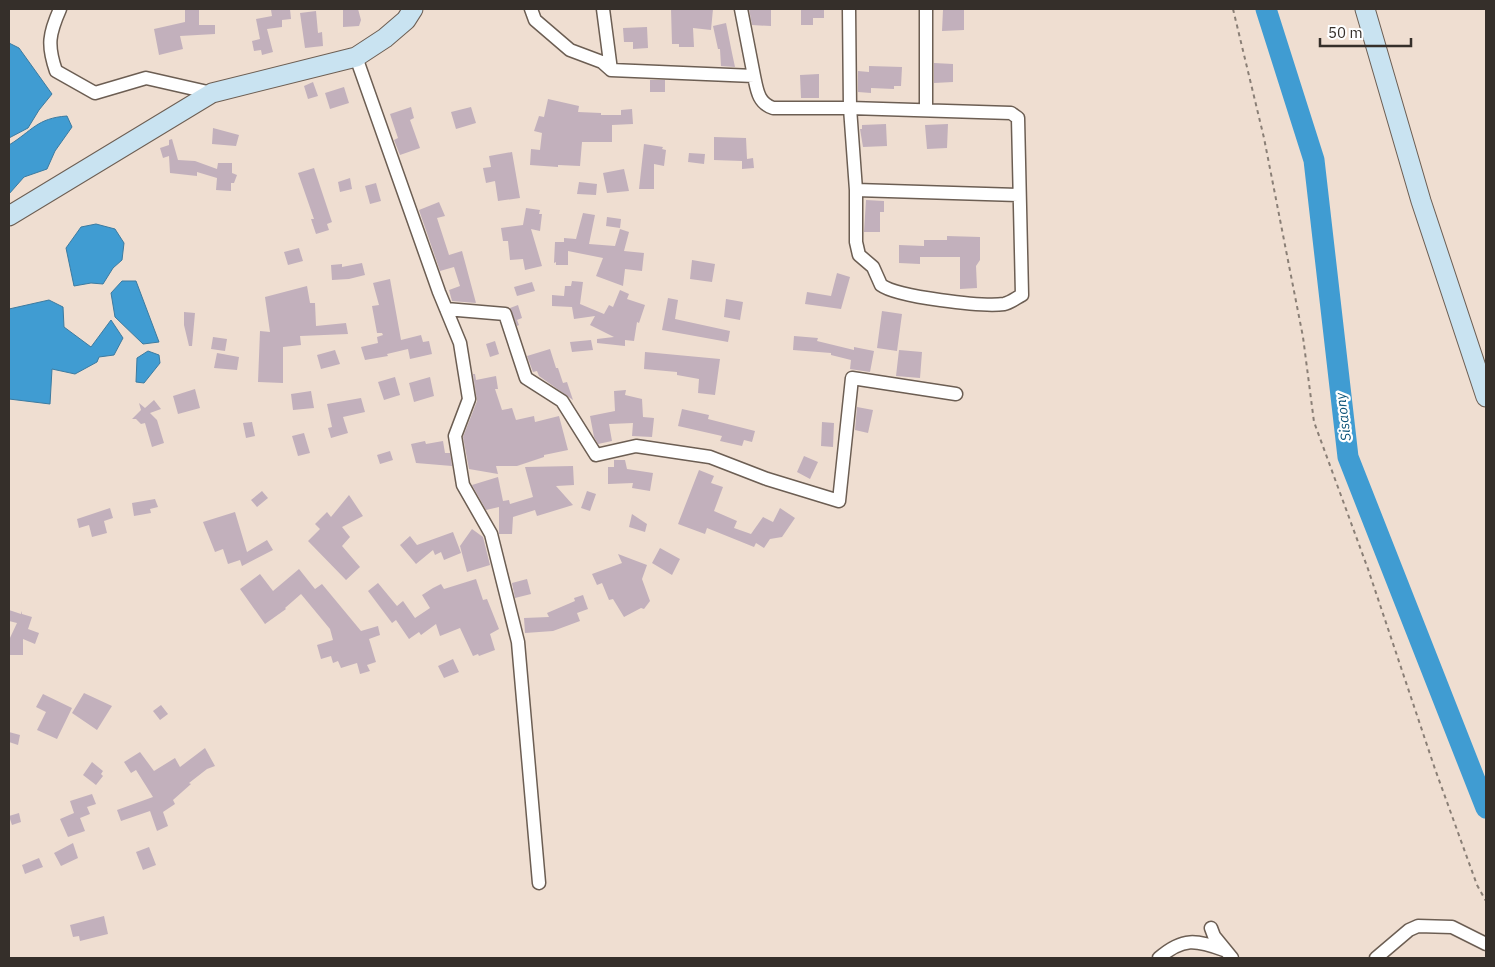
<svg xmlns="http://www.w3.org/2000/svg" width="1495" height="967" viewBox="0 0 1495 967" font-family="'IBM Plex Sans',sans-serif">
	<style>
		.water { fill: #409cd2; stroke: #3d7ba0 }
		.lines { fill: none; stroke-linecap: round; stroke-linejoin: round }
		.river { stroke: #409cd2; stroke-width: 21 }
		.building { fill: #c2b0bc }
		.street-casing { stroke: #6c5e53; stroke-width: 15 }
		.secondary-casing { stroke: #6c5e53; stroke-width: 21 }
		.path { stroke: #8a7f76; stroke-width: 2; stroke-dasharray: 4 4; stroke-linecap: butt }
		.street { stroke: #fff; stroke-width: 12 }
		.secondary { stroke: #c9e3f1; stroke-width: 19 }
		.labels { text-anchor: middle; dominant-baseline: central; stroke-width: 4.5; stroke-linejoin: round; paint-order: stroke }
		.water-label { font-size: 14px; font-style: italic; fill: #0f567a; stroke: #fff }
	</style>
	<rect width="100%" height="100%" fill="#efded1"/>
	<path class="water" d="M 9,43 L 19,48 L 52,94 L 39,110 L 28,128 L 9,138 Z
		M 67,116 L 72,127 L 55,151 L 47,169 L 24,177 L 9,194 L 9,145 C 32,131 37,118 67,116 Z
		M 96,224 L 115,229 L 124,243 L 122,260 L 113,268 L 103,284 L 91,283 L 74,286 L 66,248 L 81,227 Z
		M 122,281 L 136,281 L 159,342 L 143,344 L 115,317 L 111,293 Z
		M 49,300 L 63,307 L 64,327 L 91,347 L 111,320 L 123,338 L 114,355 L 99,357 L 97,362 L 75,374 L 52,369 L 50,404 L 9,399 L 9,309 Z
		M 148,351 L 159,355 L 160,363 L 144,383 L 136,382 L 137,358 Z"/>
	<g class="lines">
		<path class="river" d="M 1266,9 L 1314,160 L 1348,457 L 1486,808"/>
	</g>
	<path class="building" d="M 185,9 L 199,9 L 199,25 L 215,25 L 215,34 L 180,36 L 183,49 L 159,55 L 154,29 L 185,22 Z
		M 290,9 L 291,19 L 282,20 L 282,27 L 267,29 L 273,52 L 262,55 L 261,50 L 254,51 L 252,41 L 260,39 L 256,19 L 272,16 L 271,10 Z
		M 343,9 L 358,9 L 361,20 L 359,26 L 343,27 Z
		M 671,9 L 713,9 L 711,30 L 693,28 L 694,47 L 679,47 L 679,44 L 672,44 Z
		M 749,9 L 771,10 L 771,26 L 752,25 Z
		M 801,9 L 824,9 L 824,18 L 813,18 L 813,25 L 801,25 Z
		M 943,10 L 964,10 L 964,30 L 942,31 Z
		M 316,11 L 318,33 L 322,32 L 323,46 L 305,48 L 300,13 Z
		M 726,23 L 732,53 L 735,67 L 721,66 L 720,49 L 718,49 L 713,26 Z
		M 647,27 L 648,48 L 633,49 L 633,42 L 624,42 L 623,28 Z
		M 934,63 L 953,64 L 953,82 L 934,83 Z
		M 869,66 L 902,67 L 901,86 L 894,86 L 894,89 L 871,88 L 871,93 L 858,92 L 858,71 L 869,72 Z
		M 819,74 L 819,98 L 801,98 L 800,75 Z
		M 650,80 L 665,80 L 665,92 L 650,92 Z
		M 313,82 L 318,96 L 308,99 L 304,86 Z
		M 344,87 L 349,103 L 330,109 L 325,93 Z
		M 548,99 L 579,106 L 578,112 L 601,113 L 601,115 L 621,115 L 621,110 L 632,109 L 633,124 L 612,125 L 612,142 L 582,142 L 580,166 L 558,165 L 558,167 L 530,165 L 531,149 L 540,150 L 542,133 L 534,131 L 539,116 L 544,117 Z
		M 411,107 L 414,118 L 410,120 L 420,148 L 400,155 L 394,140 L 398,138 L 390,114 Z
		M 471,107 L 476,123 L 456,129 L 451,112 Z
		M 886,124 L 887,146 L 863,147 L 860,129 L 862,129 L 862,125 Z
		M 948,124 L 947,148 L 927,149 L 925,125 Z
		M 213,128 L 239,135 L 236,146 L 212,144 Z
		M 714,137 L 746,138 L 747,159 L 753,158 L 754,168 L 742,169 L 742,161 L 714,160 Z
		M 172,139 L 178,160 L 195,161 L 217,169 L 218,163 L 232,163 L 232,173 L 237,175 L 234,183 L 231,183 L 231,191 L 216,190 L 217,178 L 197,172 L 197,176 L 170,173 L 169,156 L 163,158 L 160,148 L 169,145 L 169,140 Z
		M 644,144 L 663,147 L 662,149 L 666,150 L 664,166 L 654,164 L 654,189 L 639,189 Z
		M 512,152 L 520,198 L 498,201 L 495,181 L 486,183 L 483,168 L 491,167 L 489,156 Z
		M 689,153 L 705,154 L 704,164 L 688,162 Z
		M 314,168 L 332,222 L 327,224 L 329,230 L 316,234 L 311,219 L 314,219 L 298,173 Z
		M 624,169 L 629,191 L 607,193 L 603,173 Z
		M 350,178 L 352,189 L 340,192 L 338,182 Z
		M 579,182 L 597,184 L 596,195 L 577,194 Z
		M 376,183 L 381,201 L 370,204 L 365,186 Z
		M 866,200 L 884,201 L 884,212 L 880,212 L 880,232 L 864,232 Z
		M 439,202 L 445,216 L 437,218 L 449,255 L 462,251 L 476,303 L 452,301 L 449,290 L 460,286 L 454,267 L 440,271 L 419,210 Z
		M 526,208 L 540,210 L 539,214 L 542,214 L 540,231 L 531,229 L 542,266 L 525,270 L 523,259 L 510,260 L 508,241 L 503,241 L 501,228 L 523,225 Z
		M 583,213 L 595,215 L 589,244 L 615,246 L 620,229 L 629,232 L 624,251 L 644,253 L 642,271 L 625,269 L 623,286 L 596,276 L 603,258 L 568,251 L 568,265 L 556,265 L 556,262 L 554,263 L 555,242 L 564,242 L 564,238 L 576,239 Z
		M 607,217 L 621,219 L 620,228 L 606,226 Z
		M 947,236 L 980,237 L 980,260 L 976,266 L 977,288 L 960,289 L 960,257 L 920,257 L 920,264 L 899,263 L 899,245 L 924,246 L 924,240 L 947,240 Z
		M 299,248 L 303,261 L 288,265 L 284,252 Z
		M 692,260 L 715,264 L 712,282 L 690,279 Z
		M 362,263 L 365,275 L 349,279 L 332,280 L 331,265 L 342,264 L 342,267 Z
		M 837,273 L 850,277 L 841,309 L 805,304 L 807,292 L 831,296 Z
		M 390,279 L 401,340 L 421,335 L 423,342 L 429,341 L 432,354 L 410,359 L 408,349 L 387,354 L 388,356 L 365,360 L 361,347 L 378,343 L 377,337 L 383,335 L 382,333 L 377,333 L 372,306 L 379,305 L 373,283 Z
		M 572,281 L 583,282 L 580,304 L 604,314 L 609,305 L 613,307 L 620,290 L 629,294 L 627,299 L 645,305 L 639,323 L 637,322 L 634,341 L 625,340 L 625,346 L 597,343 L 597,339 L 614,337 L 590,325 L 595,316 L 574,319 L 572,307 L 552,306 L 552,295 L 564,296 L 565,286 L 571,286 Z
		M 532,282 L 535,291 L 517,296 L 514,287 Z
		M 307,286 L 310,303 L 315,303 L 316,326 L 346,323 L 348,334 L 300,336 L 301,345 L 283,347 L 283,383 L 258,382 L 260,331 L 270,332 L 265,297 Z
		M 668,298 L 678,300 L 675,319 L 730,331 L 728,342 L 662,330 Z
		M 726,299 L 743,302 L 740,320 L 724,317 Z
		M 518,305 L 522,318 L 517,320 L 519,325 L 517,326 L 510,308 Z
		M 882,311 L 902,314 L 897,351 L 877,348 Z
		M 184,312 L 195,313 L 192,346 L 189,346 L 184,325 Z
		M 794,336 L 818,338 L 817,341 L 854,350 L 854,347 L 874,351 L 870,372 L 850,369 L 851,360 L 831,355 L 831,353 L 793,350 Z
		M 213,337 L 227,339 L 225,351 L 211,349 Z
		M 591,340 L 593,350 L 572,352 L 570,342 Z
		M 495,341 L 499,354 L 490,357 L 486,344 Z
		M 550,349 L 556,368 L 558,368 L 563,383 L 567,382 L 573,400 L 539,376 L 537,371 L 533,372 L 527,356 Z
		M 335,350 L 340,364 L 321,369 L 317,355 Z
		M 899,350 L 922,352 L 920,378 L 896,376 Z
		M 645,352 L 720,359 L 715,395 L 698,393 L 699,379 L 677,375 L 677,372 L 644,369 Z
		M 217,353 L 239,357 L 237,370 L 214,368 Z
		M 473,374 L 475,374 L 476,380 L 496,376 L 498,389 L 495,389 L 502,410 L 512,408 L 516,420 L 534,416 L 535,422 L 559,416 L 568,450 L 544,455 L 544,457 L 517,466 L 496,466 L 498,474 L 469,469 L 463,437 L 477,401 Z
		M 395,377 L 400,395 L 384,400 L 378,382 Z
		M 430,377 L 434,396 L 414,402 L 409,383 Z
		M 195,389 L 200,408 L 178,414 L 173,396 Z
		M 626,390 L 625,395 L 642,399 L 643,417 L 654,418 L 652,437 L 632,436 L 633,423 L 609,424 L 612,441 L 598,444 L 594,437 L 590,416 L 615,411 L 614,391 Z
		M 311,391 L 314,408 L 293,410 L 291,394 Z
		M 361,398 L 365,412 L 343,417 L 348,433 L 331,438 L 328,428 L 332,427 L 327,404 Z
		M 154,400 L 161,409 L 150,413 L 157,420 L 164,443 L 152,447 L 145,423 L 141,424 L 136,419 L 132,419 L 141,410 L 139,403 L 145,408 Z
		M 857,407 L 873,410 L 868,433 L 855,430 Z
		M 682,409 L 709,415 L 708,419 L 755,431 L 752,442 L 744,440 L 742,446 L 720,441 L 722,436 L 678,426 Z
		M 252,422 L 255,436 L 246,438 L 243,423 Z
		M 822,422 L 834,423 L 833,447 L 821,446 Z
		M 304,433 L 310,453 L 298,456 L 292,436 Z
		M 425,441 L 426,444 L 443,441 L 445,453 L 450,453 L 452,466 L 416,463 L 411,444 Z
		M 390,451 L 393,460 L 380,464 L 377,455 Z
		M 804,456 L 818,462 L 810,479 L 797,472 Z
		M 614,460 L 625,460 L 627,469 L 653,473 L 650,491 L 632,488 L 633,483 L 608,484 L 608,467 L 614,467 Z
		M 573,466 L 574,485 L 556,486 L 573,505 L 537,516 L 535,510 L 513,517 L 512,534 L 499,534 L 499,507 L 486,510 L 472,485 L 498,477 L 503,501 L 509,500 L 510,504 L 533,497 L 525,467 Z
		M 699,470 L 714,476 L 711,483 L 723,487 L 714,511 L 737,521 L 734,528 L 751,534 L 763,517 L 773,522 L 780,508 L 795,518 L 782,537 L 770,539 L 764,548 L 756,543 L 754,547 L 707,528 L 705,534 L 678,524 Z
		M 262,491 L 268,498 L 257,507 L 251,500 Z
		M 587,491 L 596,494 L 590,511 L 581,508 Z
		M 349,495 L 363,516 L 342,527 L 350,537 L 342,546 L 360,567 L 346,580 L 308,541 L 320,529 L 315,524 L 327,512 L 331,517 Z
		M 155,499 L 158,507 L 150,509 L 151,513 L 134,516 L 132,503 Z
		M 110,508 L 113,518 L 104,521 L 107,533 L 92,537 L 89,525 L 79,528 L 77,519 Z
		M 235,512 L 247,552 L 267,540 L 273,550 L 242,566 L 240,560 L 228,564 L 223,549 L 215,552 L 203,522 Z
		M 632,514 L 647,524 L 645,532 L 629,527 Z
		M 472,529 L 483,537 L 490,565 L 467,572 L 460,546 Z
		M 453,532 L 461,553 L 444,560 L 441,552 L 435,555 L 433,550 L 416,564 L 400,545 L 410,536 L 417,545 Z
		M 660,548 L 680,559 L 672,575 L 652,563 Z
		M 618,554 L 647,565 L 642,579 L 650,601 L 644,609 L 641,608 L 624,617 L 613,599 L 609,600 L 602,583 L 597,585 L 592,574 L 622,563 Z
		M 299,569 L 315,589 L 322,584 L 361,631 L 378,626 L 380,635 L 369,639 L 376,662 L 367,665 L 370,671 L 360,674 L 357,663 L 341,668 L 338,661 L 333,663 L 331,656 L 321,659 L 317,645 L 333,640 L 330,629 L 301,594 L 285,608 L 286,609 L 265,624 L 240,589 L 260,574 L 273,591 Z
		M 476,579 L 483,600 L 487,599 L 499,629 L 490,634 L 495,650 L 479,656 L 478,654 L 473,656 L 460,628 L 440,636 L 436,624 L 421,635 L 419,632 L 409,639 L 396,620 L 392,623 L 368,591 L 378,583 L 397,606 L 403,601 L 415,618 L 430,608 L 422,595 L 433,588 L 441,584 L 444,589 Z
		M 527,579 L 531,594 L 515,598 L 512,583 Z
		M 583,595 L 588,609 L 577,613 L 580,621 L 553,631 L 525,633 L 524,618 L 549,617 L 547,613 L 575,601 L 574,598 Z
		M 9,610 L 21,614 L 22,611 L 22,614 L 32,617 L 28,629 L 39,633 L 35,644 L 23,639 L 23,655 L 9,655 L 9,640 L 17,623 L 9,621 Z
		M 453,659 L 459,672 L 444,678 L 438,666 Z
		M 84,693 L 112,706 L 97,730 L 72,713 Z
		M 43,694 L 72,708 L 57,739 L 37,730 L 46,712 L 36,707 Z
		M 161,705 L 168,714 L 160,720 L 153,711 Z
		M 9,732 L 20,735 L 18,745 L 9,742 Z
		M 205,748 L 215,766 L 207,769 L 189,783 L 191,784 L 173,800 L 175,804 L 163,812 L 168,826 L 157,831 L 150,811 L 121,821 L 117,810 L 153,797 L 136,770 L 131,773 L 124,762 L 140,752 L 154,771 L 175,758 L 180,767 Z
		M 92,762 L 103,771 L 101,774 L 103,776 L 96,785 L 83,775 Z
		M 92,794 L 96,804 L 87,807 L 90,814 L 80,818 L 85,831 L 68,837 L 60,819 L 74,813 L 70,801 Z
		M 19,813 L 21,822 L 12,825 L 9,816 Z
		M 73,843 L 78,858 L 61,866 L 54,853 Z
		M 149,847 L 156,865 L 143,870 L 136,852 Z
		M 39,858 L 43,867 L 25,874 L 22,865 Z
		M 104,916 L 108,934 L 80,941 L 79,936 L 73,937 L 70,925 Z"/>
	<g class="lines">
		<g class="street-casing">
			<path id="street" d="M 60,9 C 49,34 47,45 56,71 L 95,93 L 146,78 L 212,93
				M 531,9 L 535,20 L 570,50 L 602,62 L 611,70 L 754,76 C 757,90 758,103 773,108 L 850,108 L 856,190 L 856,242 L 859,255 L 873,267 L 881,285 C 897,297 983,307 1004,304 C 1010,303 1016,298 1022,295 L 1018,118 L 1011,113 L 850,108 L 849,9
				M 603,9 L 611,70
				M 741,9 L 754,76
				M 926,9 L 926,110
				M 356,57 L 439,292 L 460,343 L 469,399 L 455,436 L 463,485 L 491,534 L 518,642 L 539,883
				M 856,190 L 1019,195
				M 446,309 L 505,314 L 526,378 L 562,401 L 596,455 L 636,446 L 710,457 L 767,479 L 839,501 L 852,378 L 956,394
				M 1211,928 L 1214,936 L 1232,958
				M 1159,958 C 1183,937 1196,940 1224,950
				M 1376,958 L 1409,930 L 1418,926 L 1452,927 L 1486,944"/>
		</g>
		<g class="secondary-casing">
			<path id="secondary" d="M 1365,9 L 1421,201 L 1486,397
				M 9,216 L 212,93 L 356,57 L 385,38 L 406,20 L 413,9"/>
		</g>
		<path class="path" d="M 1233,9 L 1264,138 L 1303,337 L 1314,422 L 1368,569 L 1435,769 L 1477,885 L 1486,901"/>
		<use href="#street" class="street"/>
		<use href="#secondary" class="secondary"/>
	</g>
	<g class="labels">
		<g class="water-label">
			<text transform="translate(1343 417) rotate(-97)">Sisaony</text>
		</g>
	</g>
	<rect width="1495" height="967" fill="none" stroke="#352f2a" stroke-width="20"/>
	<path d="M1320 38v8h91v-8" fill="none" stroke="#352f2a" stroke-width="2.5"/>
	<text x="1328" y="38" font-size="15" fill="#352f2a" stroke="#ffffff" stroke-width="4" paint-order="stroke">50 m</text>
</svg>
